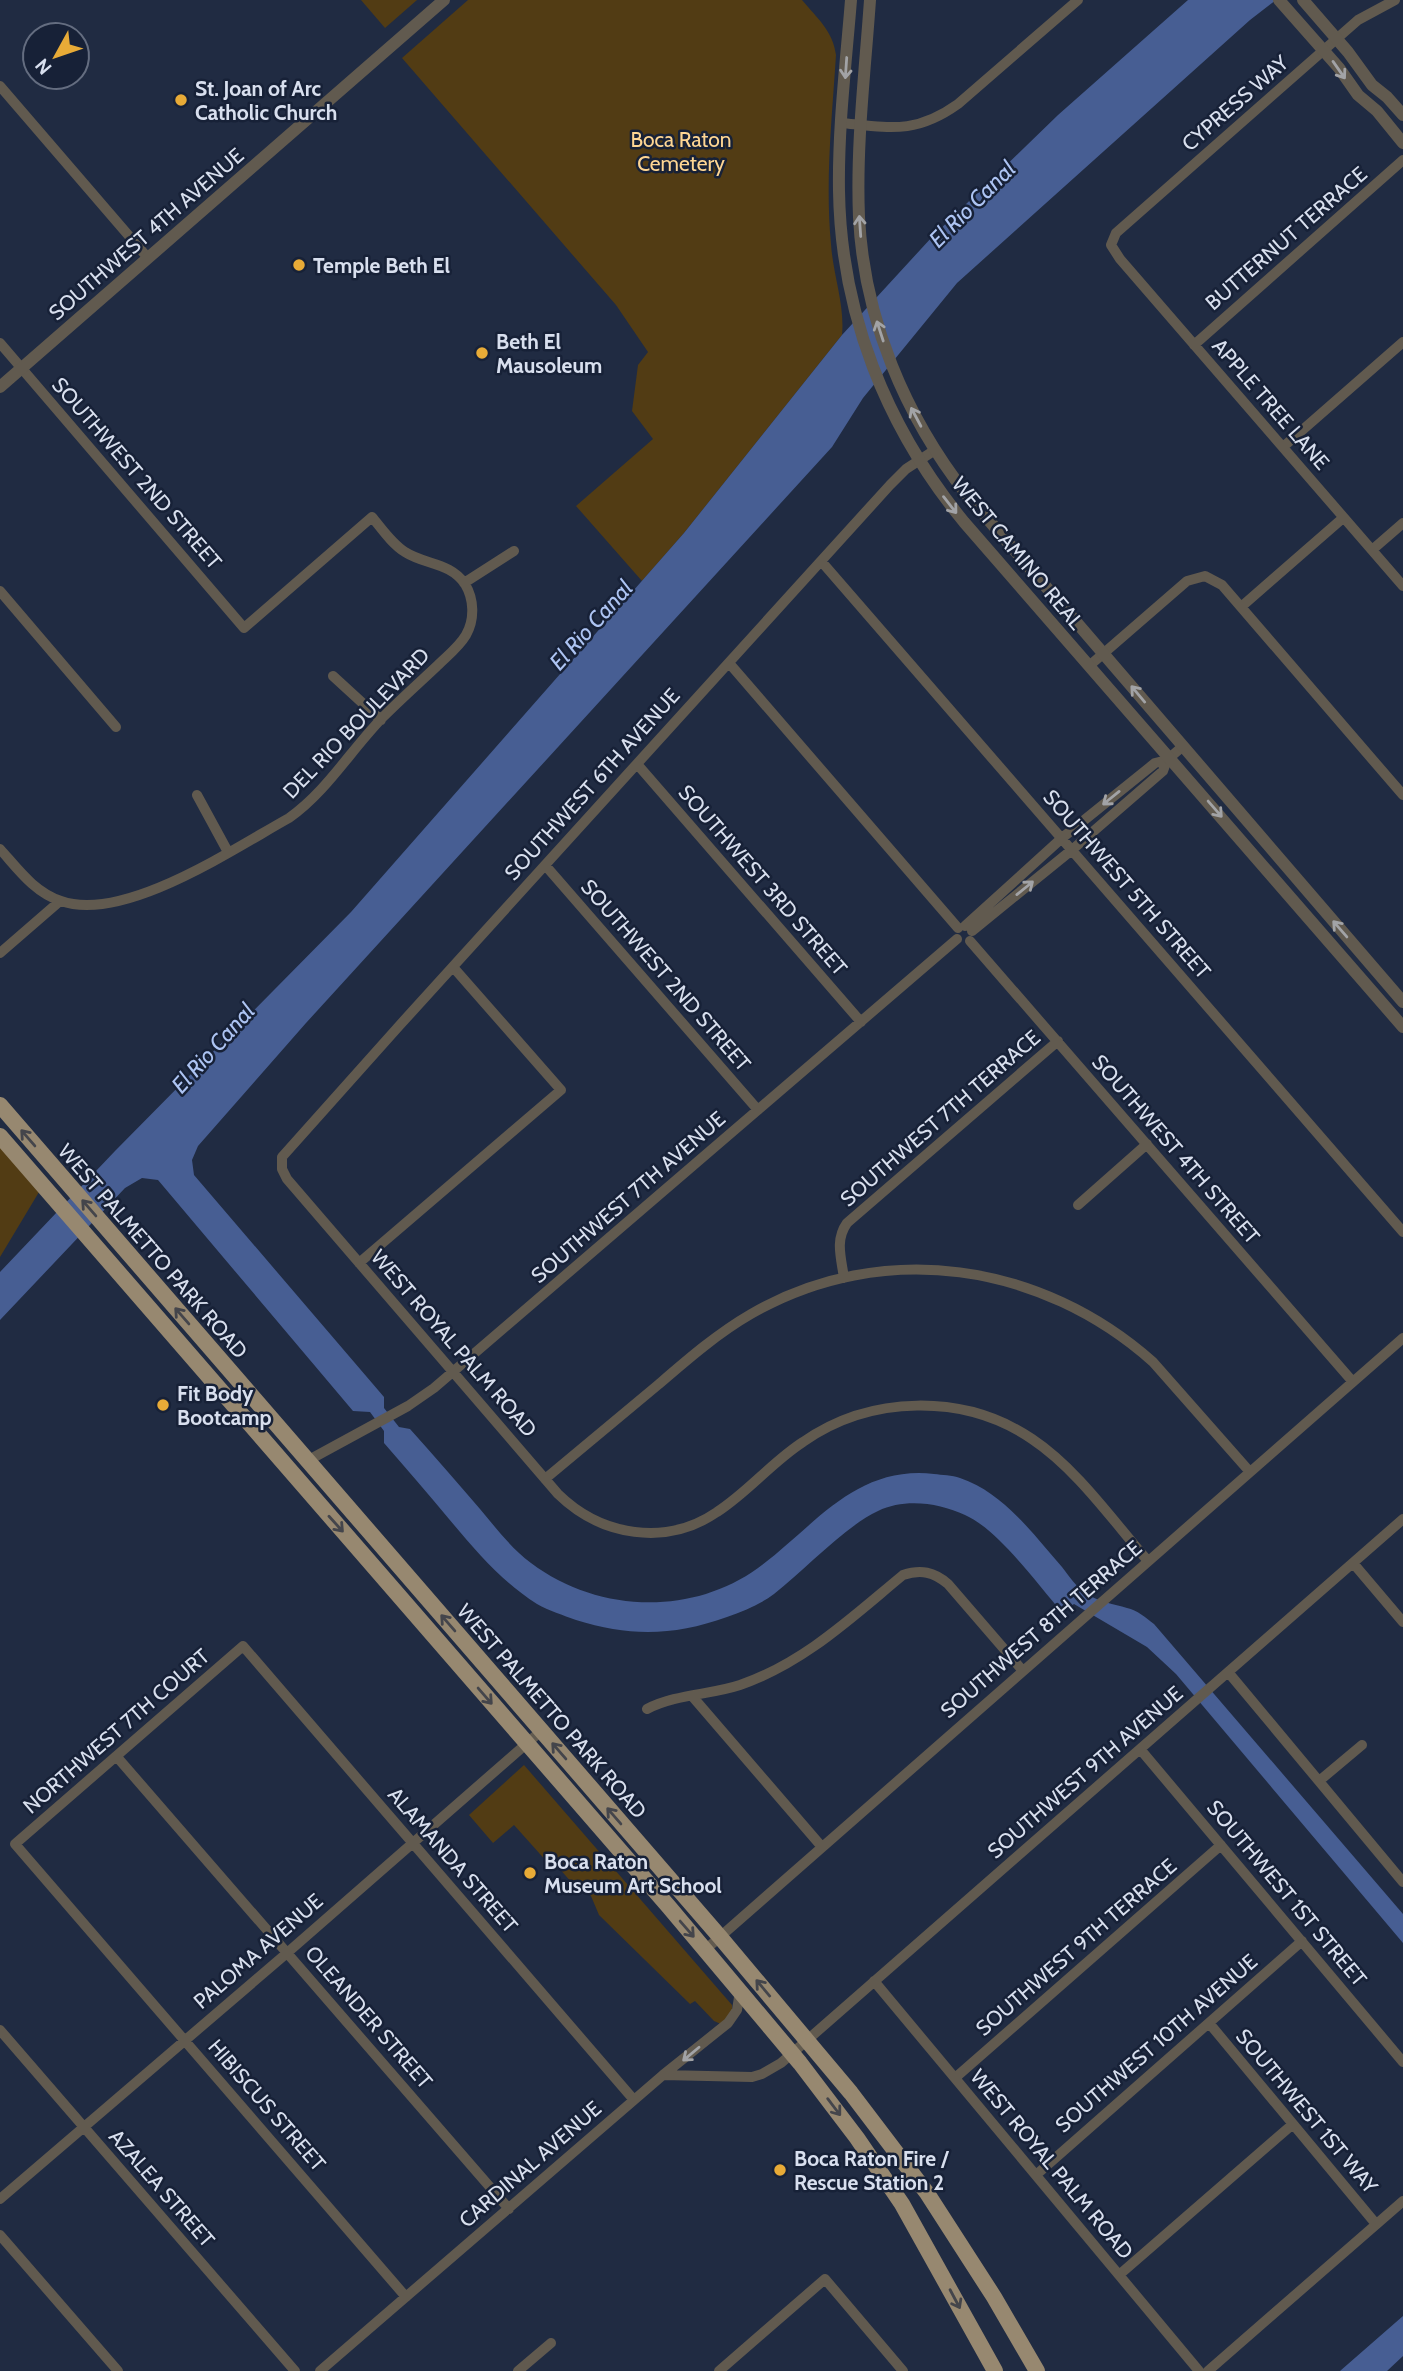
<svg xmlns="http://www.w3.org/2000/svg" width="1403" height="2371" viewBox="0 0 1403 2371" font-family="Cabin,sans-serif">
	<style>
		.green { fill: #523c14 }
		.water { fill: #475e93 }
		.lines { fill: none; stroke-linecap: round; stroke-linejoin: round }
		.minor { stroke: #615a4f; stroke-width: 10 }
		.tertiary { stroke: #615a4f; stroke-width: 12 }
		.primary { stroke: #978870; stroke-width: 16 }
		.oneway { stroke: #a2a3a6 }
		.oneway2 { stroke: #44454b }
		.poi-dot { fill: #e8ab37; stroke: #172137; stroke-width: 2.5 }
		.labels { text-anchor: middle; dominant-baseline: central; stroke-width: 5; stroke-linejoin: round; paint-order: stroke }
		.poi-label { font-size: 21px; font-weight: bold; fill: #d8dfee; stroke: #172137; text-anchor: start }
		.street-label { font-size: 21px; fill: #d8dfee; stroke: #172137 }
		.park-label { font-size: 21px; fill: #fed693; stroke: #172137 }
		.water-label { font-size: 23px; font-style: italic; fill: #adc4f3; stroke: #172137 }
	</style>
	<rect width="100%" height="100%" fill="#202b42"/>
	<path class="green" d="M 361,0 L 417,0 L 385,28 Z
		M 468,0 L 802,0 C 817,18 833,31 836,55 C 832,118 825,182 831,244 C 833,275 845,305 842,335 L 684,533 L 642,581 L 576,506 L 653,439 L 632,411 L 638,365 L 648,352 L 616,305 L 402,58 Z
		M 0,1147 L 39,1192 L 0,1257 Z
		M 524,1765 L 732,2005 L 732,2012 L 721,2024 L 714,2021 L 695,2001 L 690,2004 L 599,1915 L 591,1896 L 575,1883 L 572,1883 L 552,1860 L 548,1863 L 514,1825 L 493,1843 L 469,1815 Z"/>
	<path class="water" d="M 1188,0 L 1276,0 L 1250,20 L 957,283 L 863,398 L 832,447 L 306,1023 L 198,1146 L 192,1160 L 194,1175 L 384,1397 L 384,1408 L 399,1427 L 410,1429 C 434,1456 457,1482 480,1509 C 496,1528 511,1548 531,1563 C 596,1612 690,1617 758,1568 C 814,1527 855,1465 934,1474 C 942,1475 952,1475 960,1478 C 1004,1493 1032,1533 1062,1567 C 1069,1576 1077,1588 1087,1594 C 1099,1602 1114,1604 1127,1608 C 1137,1610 1146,1618 1154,1624 L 1403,1914 L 1403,1943 L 1176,1674 L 1147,1647 L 1074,1604 L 1062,1612 C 1037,1584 999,1530 965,1515 C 939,1503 905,1498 878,1511 C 844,1527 805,1570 774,1594 C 759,1605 744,1611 727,1617 C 674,1636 630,1637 576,1620 C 563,1615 549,1611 537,1604 C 502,1582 476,1551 449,1519 C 428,1494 406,1468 384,1443 L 384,1431 L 370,1412 L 353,1411 L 158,1180 L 142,1178 L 125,1188 L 0,1320 L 0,1272 L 115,1151 L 351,912 L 684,533 L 842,335 L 932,237 L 1058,115 Z
		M 1403,2316 L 1403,2356 L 1387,2371 L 1340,2371 Z"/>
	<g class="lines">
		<path class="minor" d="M 1395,0 L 1358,20 L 1116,233 L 1111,245 L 1120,259 L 1403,586
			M 0,86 L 148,258
			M 842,123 C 891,128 916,134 958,104 L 1078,0
			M 0,343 L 244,628 L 372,517 C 382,529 392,544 405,552 C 425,565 450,562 465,584 C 474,599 475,619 466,635 C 459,647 447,656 437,666 C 419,683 400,700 383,717 C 350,751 327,791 289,818 C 233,849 124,923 61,901 C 34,892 18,869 0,849
			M 1194,345 L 1403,160
			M 1283,447 L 1403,342
			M 935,450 L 906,469 L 890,485 L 399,1026 L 282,1157 L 282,1169 L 287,1179 L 558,1494 C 601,1536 666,1547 717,1512 C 748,1492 772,1462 803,1442 C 870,1395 964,1393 1032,1439 C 1077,1469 1113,1521 1148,1561
			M 1372,550 L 1403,523
			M 821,561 L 1403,1232
			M 464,583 L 514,551
			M 0,591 L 116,727
			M 1241,607 L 1343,518
			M 729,663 L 958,928
			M 1089,666 L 1187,581 L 1205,576 L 1222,585 L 1403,795
			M 333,676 L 381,720
			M 637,764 L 861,1022
			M 197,795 L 228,852
			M 545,865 L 758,1110
			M 965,926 L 1062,838 L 1155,763 L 1167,760
			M 972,931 L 1073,849 L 1163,771 L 1167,760 L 1182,747
			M 970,941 L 1353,1382
			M 0,953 L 60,901
			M 1078,1205 L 1147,1144
			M 359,1263 L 561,1090 L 453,967
			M 844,1278 C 841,1257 835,1240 847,1223 L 1058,1041
			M 307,1461 L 408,1406 L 434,1388 L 957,939
			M 545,1479 C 583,1447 621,1416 659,1384 C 688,1359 718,1333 751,1314 C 883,1238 1042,1263 1153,1362 L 1250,1472
			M 1353,1563 L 1403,1622
			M 1228,1672 L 1403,1882
			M 692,1696 L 822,1847
			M 647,1709 C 676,1694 710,1695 740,1685 C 804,1663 852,1617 903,1575 C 921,1569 934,1572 948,1584 L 1023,1671
			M 1140,1749 L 1403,2062
			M 117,1757 L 509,2209
			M 1319,1781 L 1362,1745
			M 705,1950 L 1403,1338
			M 874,1981 L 1199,2371
			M 1209,2023 L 1376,2224
			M 0,2030 L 295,2371
			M 663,2075 L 728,2023 L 737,2010 L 740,1991
			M 955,2078 L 1221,1845
			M 1036,2175 L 1302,1941
			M 0,2199 L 287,1953 L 541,1731
			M 0,2235 L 118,2371
			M 1119,2275 L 1293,2124
			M 406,2297 L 15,1844 L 243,1646 L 634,2100
			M 320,2371 L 663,2075 L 752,2077 L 762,2074 L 781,2063 L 1403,1519
			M 518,2371 L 551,2343
			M 719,2371 L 825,2279 L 903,2371
			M 1208,2371 L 1403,2201"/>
		<path class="tertiary" d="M 851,0 C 846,63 838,127 839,191 C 841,314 886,427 964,522 L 1403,1027
			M 870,0 C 865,72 856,145 859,217 C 864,319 905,416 967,495 L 1403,1002
			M 1279,0 L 1339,68 L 1358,95 L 1377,111 L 1403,143
			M 1303,0 L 1348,52 L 1372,85 L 1387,97 L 1403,115
			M 0,387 L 444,0"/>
		<path class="primary" d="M 0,1105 L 720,1937 L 851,2093 L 927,2193 L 994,2297 L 1037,2371
			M 0,1136 L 669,1907 L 800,2063 L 857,2138 L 902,2204 L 995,2371"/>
	</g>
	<defs><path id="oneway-shaft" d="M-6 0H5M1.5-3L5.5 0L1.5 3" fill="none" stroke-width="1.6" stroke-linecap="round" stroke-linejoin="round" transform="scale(1.75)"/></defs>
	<g class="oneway">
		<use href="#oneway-shaft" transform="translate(846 68) rotate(94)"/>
		<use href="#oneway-shaft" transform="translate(1339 70) rotate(55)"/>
		<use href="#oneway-shaft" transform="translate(860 226) rotate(-94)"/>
		<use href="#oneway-shaft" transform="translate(880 331) rotate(-108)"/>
		<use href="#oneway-shaft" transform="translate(916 417) rotate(-118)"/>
		<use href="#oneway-shaft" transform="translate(950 505) rotate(52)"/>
		<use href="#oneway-shaft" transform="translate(1138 694) rotate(-130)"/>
		<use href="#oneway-shaft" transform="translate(1111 798) rotate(141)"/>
		<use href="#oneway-shaft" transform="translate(1215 809) rotate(49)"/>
		<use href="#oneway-shaft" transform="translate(1025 888) rotate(-39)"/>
		<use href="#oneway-shaft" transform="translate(1340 929) rotate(-131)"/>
		<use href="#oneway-shaft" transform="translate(691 2054) rotate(140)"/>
	</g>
	<g class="oneway2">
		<use href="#oneway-shaft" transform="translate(28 1138) rotate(-131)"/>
		<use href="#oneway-shaft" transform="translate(89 1208) rotate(-131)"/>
		<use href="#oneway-shaft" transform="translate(182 1316) rotate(-131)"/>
		<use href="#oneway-shaft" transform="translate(336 1524) rotate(48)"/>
		<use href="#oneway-shaft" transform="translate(448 1623) rotate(-131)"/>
		<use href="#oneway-shaft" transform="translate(485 1696) rotate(49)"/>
		<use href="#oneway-shaft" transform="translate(559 1751) rotate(-131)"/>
		<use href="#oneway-shaft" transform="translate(614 1816) rotate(-131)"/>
		<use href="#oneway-shaft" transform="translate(687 1929) rotate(49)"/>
		<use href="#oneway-shaft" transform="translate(763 1988) rotate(-130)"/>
		<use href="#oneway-shaft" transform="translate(834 2107) rotate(53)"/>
		<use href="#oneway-shaft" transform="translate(955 2299) rotate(62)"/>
	</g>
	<g class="poi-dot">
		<circle cx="181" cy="100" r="7"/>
		<circle cx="299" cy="265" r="7"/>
		<circle cx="482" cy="353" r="7"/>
		<circle cx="163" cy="1405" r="7"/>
		<circle cx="530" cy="1873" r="7"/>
		<circle cx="780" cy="2170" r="7"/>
	</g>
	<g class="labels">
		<g class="poi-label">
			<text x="195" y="88">St. Joan of Arc<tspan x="195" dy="24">Catholic Church</tspan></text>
			<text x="313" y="265">Temple Beth El</text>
			<text x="496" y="341">Beth El<tspan x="496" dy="24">Mausoleum</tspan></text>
			<text x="177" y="1393">Fit Body<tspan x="177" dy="24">Bootcamp</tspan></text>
			<text x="544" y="1861">Boca Raton<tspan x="544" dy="24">Museum Art School</tspan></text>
			<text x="794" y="2158">Boca Raton Fire /<tspan x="794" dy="24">Rescue Station 2</tspan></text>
		</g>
		<g class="street-label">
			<text transform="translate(1235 103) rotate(-41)">CYPRESS WAY</text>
			<text transform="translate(146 234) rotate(-41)">SOUTHWEST 4TH AVENUE</text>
			<text transform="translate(1286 238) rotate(-41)">BUTTERNUT TERRACE</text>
			<text transform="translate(1271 404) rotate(49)">APPLE TREE LANE</text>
			<text transform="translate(137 473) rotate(49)">SOUTHWEST 2ND STREET</text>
			<text transform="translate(1018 553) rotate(50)">WEST CAMINO REAL</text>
			<text transform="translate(356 723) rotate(-46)">DEL RIO BOULEVARD</text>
			<text transform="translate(592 784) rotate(-48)">SOUTHWEST 6TH AVENUE</text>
			<text transform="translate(763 880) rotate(49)">SOUTHWEST 3RD STREET</text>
			<text transform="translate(1127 884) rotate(49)">SOUTHWEST 5TH STREET</text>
			<text transform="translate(666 975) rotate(49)">SOUTHWEST 2ND STREET</text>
			<text transform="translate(940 1118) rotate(-41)">SOUTHWEST 7TH TERRACE</text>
			<text transform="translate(1176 1149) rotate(49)">SOUTHWEST 4TH STREET</text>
			<text transform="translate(628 1197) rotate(-41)">SOUTHWEST 7TH AVENUE</text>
			<text transform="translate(153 1251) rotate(49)">WEST PALMETTO PARK ROAD</text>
			<text transform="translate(454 1343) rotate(49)">WEST ROYAL PALM ROAD</text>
			<text transform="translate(1041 1629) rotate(-41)">SOUTHWEST 8TH TERRACE</text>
			<text transform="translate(552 1711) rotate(49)">WEST PALMETTO PARK ROAD</text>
			<text transform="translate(116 1731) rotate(-41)">NORTHWEST 7TH COURT</text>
			<text transform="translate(1085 1772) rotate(-41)">SOUTHWEST 9TH AVENUE</text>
			<text transform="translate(453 1860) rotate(49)">ALAMANDA STREET</text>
			<text transform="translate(1287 1893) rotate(50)">SOUTHWEST 1ST STREET</text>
			<text transform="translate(1076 1947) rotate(-41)">SOUTHWEST 9TH TERRACE</text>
			<text transform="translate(258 1951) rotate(-41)">PALOMA AVENUE</text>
			<text transform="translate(369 2017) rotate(49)">OLEANDER STREET</text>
			<text transform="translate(1156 2043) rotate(-41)">SOUTHWEST 10TH AVENUE</text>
			<text transform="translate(267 2105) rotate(49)">HIBISCUS STREET</text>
			<text transform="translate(1307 2111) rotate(50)">SOUTHWEST 1ST WAY</text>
			<text transform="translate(530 2164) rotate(-41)">CARDINAL AVENUE</text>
			<text transform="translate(1052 2164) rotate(50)">WEST ROYAL PALM ROAD</text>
			<text transform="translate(162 2188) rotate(49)">AZALEA STREET</text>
		</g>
		<g class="park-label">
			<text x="681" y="139">Boca Raton<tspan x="681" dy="24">Cemetery</tspan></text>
		</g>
		<g class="water-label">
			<text transform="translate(972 204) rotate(-45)">El Rio Canal</text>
			<text transform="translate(591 625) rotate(-48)">El Rio Canal</text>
			<text transform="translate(213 1048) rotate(-48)">El Rio Canal</text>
		</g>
	</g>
	<g transform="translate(56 56) rotate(230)"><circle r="33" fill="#172137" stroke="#646d80" stroke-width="2"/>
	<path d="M0-5L12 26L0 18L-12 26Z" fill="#e8ab37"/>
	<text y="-10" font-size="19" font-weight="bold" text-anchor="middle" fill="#d8dfee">N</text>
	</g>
</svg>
